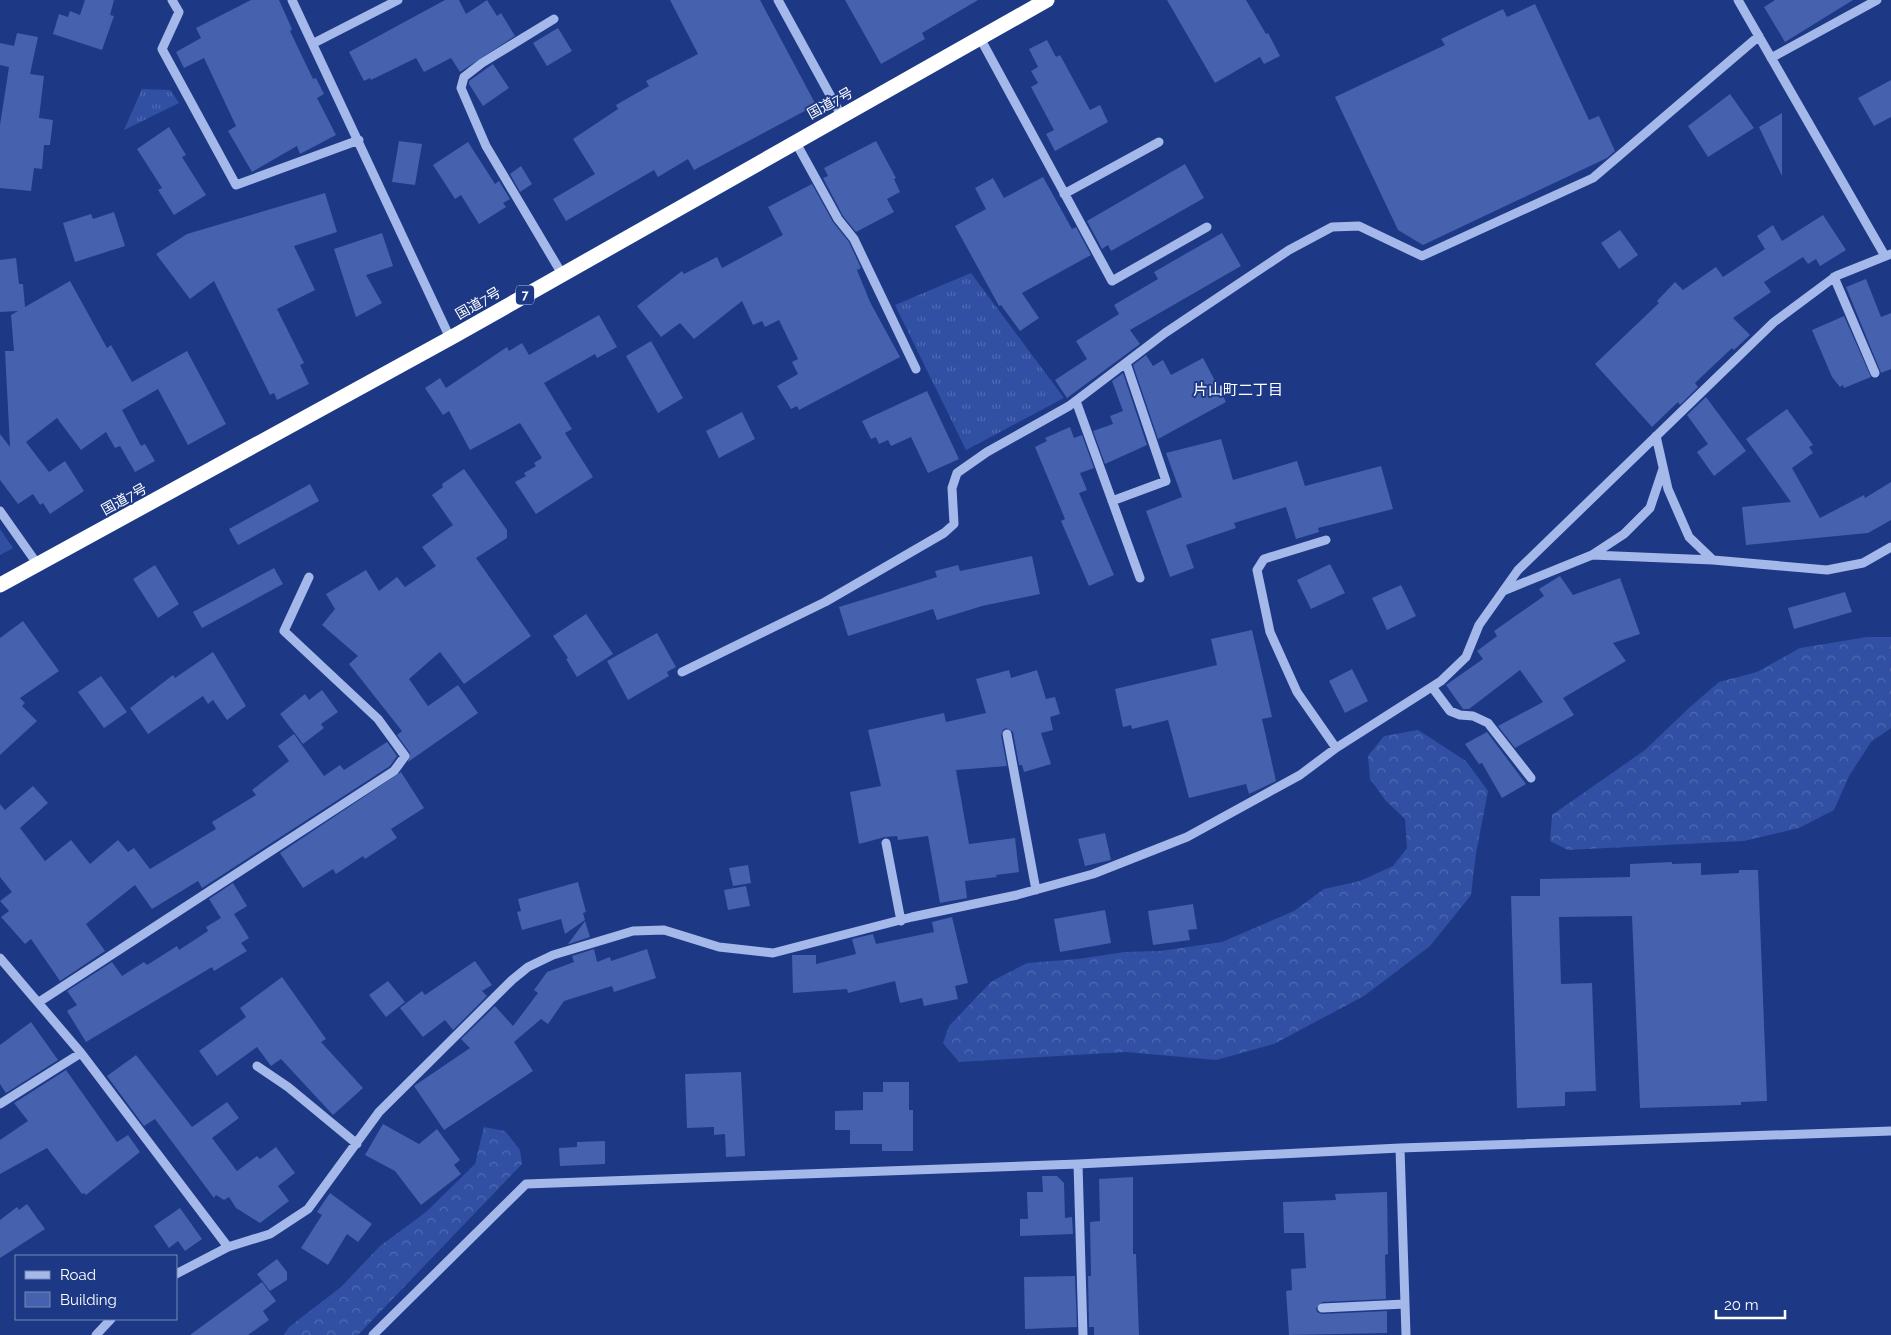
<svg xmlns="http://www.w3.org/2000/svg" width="1891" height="1335" viewBox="0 0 1891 1335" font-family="Raleway,'Noto Sans JP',sans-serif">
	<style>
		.grass { fill: url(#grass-tufts) }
		.forest { fill: url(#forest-crowns) }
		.building { fill: #4661ae }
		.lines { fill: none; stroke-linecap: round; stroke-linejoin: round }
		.minor { stroke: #a5b8ea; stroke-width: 9 }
		.highway { stroke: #fff; stroke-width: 15 }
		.labels { text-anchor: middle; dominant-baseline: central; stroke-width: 4; stroke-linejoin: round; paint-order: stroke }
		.shield { fill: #1d3885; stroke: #bbc3da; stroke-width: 1 }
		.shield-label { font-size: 12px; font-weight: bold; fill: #fff }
		.street-label { font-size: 14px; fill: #fff; stroke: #1d3885 }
		.neighbourhood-label { font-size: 15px; fill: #fff; stroke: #1d3885 }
	</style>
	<defs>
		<pattern id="grass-tufts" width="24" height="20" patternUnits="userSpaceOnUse" patternTransform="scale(1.25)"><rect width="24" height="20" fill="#3150a3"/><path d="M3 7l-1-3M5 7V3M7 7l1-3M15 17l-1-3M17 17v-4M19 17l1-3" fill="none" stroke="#506ab1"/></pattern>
		<pattern id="forest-crowns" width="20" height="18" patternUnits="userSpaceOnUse" patternTransform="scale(1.25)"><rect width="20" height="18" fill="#3150a3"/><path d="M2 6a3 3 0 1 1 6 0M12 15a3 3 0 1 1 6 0" fill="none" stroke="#506ab1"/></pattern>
	</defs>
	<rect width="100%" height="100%" fill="#1d3885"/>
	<path class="grass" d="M 142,89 L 170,90 L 179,103 L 124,130 Z
		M 971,273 L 1064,398 L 966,450 L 895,305 Z
		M 0,529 L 13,548 L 0,555 Z"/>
	<path class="forest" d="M 1867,637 L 1891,637 L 1891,728 L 1871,742 L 1849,776 L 1834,810 L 1799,828 L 1744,841 L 1568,850 L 1550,841 L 1552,815 L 1645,750 L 1689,708 L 1719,682 L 1757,672 L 1800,648 Z
		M 1418,730 L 1466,761 L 1488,791 L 1476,853 L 1471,895 L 1430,946 L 1364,996 L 1274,1044 L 1216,1060 L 1126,1052 L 959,1062 L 943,1043 L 949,1026 L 992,981 L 1027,963 L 1078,959 L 1125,952 L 1160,951 L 1222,942 L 1294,911 L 1324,889 L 1360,881 L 1393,866 L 1407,848 L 1405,819 L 1386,801 L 1370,779 L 1368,756 L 1384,736 Z
		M 484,1127 L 505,1131 L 520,1150 L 522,1164 L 358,1335 L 284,1335 L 289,1327 L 341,1287 L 380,1246 L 426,1212 L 475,1164 Z"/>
	<path class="building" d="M 85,0 L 114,0 L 110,15 L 114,16 L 102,50 L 53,34 L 59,14 L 68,17 L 70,11 L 80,15 Z
		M 251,0 L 279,0 L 292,29 L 290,31 L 313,79 L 316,78 L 324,94 L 317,98 L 336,135 L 300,154 L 297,146 L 252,172 L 228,131 L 236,126 L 204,58 L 184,68 L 176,52 L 201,38 L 196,28 Z
		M 445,0 L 459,0 L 466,14 L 487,0 L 497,16 L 501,13 L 515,36 L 460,72 L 451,58 L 424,72 L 416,58 L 371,80 L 370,78 L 364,81 L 349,52 Z
		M 670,0 L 760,0 L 816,105 L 694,170 L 688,159 L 658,177 L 654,170 L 566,221 L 553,199 L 595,174 L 573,139 L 618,109 L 616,105 L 649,86 L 646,81 L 698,54 Z
		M 845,0 L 978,0 L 922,33 L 925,39 L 881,64 Z
		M 1167,0 L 1246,0 L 1266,34 L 1268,33 L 1280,56 L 1264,64 L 1260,57 L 1215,83 Z
		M 1775,0 L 1853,0 L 1785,42 L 1764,7 Z
		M 1535,4 L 1589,120 L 1599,116 L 1615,151 L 1607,158 L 1423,245 L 1398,230 L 1335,97 L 1445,45 L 1441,39 L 1503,9 L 1507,17 Z
		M 558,28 L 572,51 L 547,66 L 533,43 Z
		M 17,33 L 38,37 L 30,74 L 44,76 L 39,118 L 53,120 L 50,145 L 44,145 L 42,169 L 34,168 L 31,191 L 0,188 L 0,125 L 9,67 L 0,65 L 0,43 L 14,46 Z
		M 1047,40 L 1056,57 L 1060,55 L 1090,110 L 1100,105 L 1108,122 L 1055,151 L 1046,134 L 1054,130 L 1031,87 L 1038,83 L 1031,71 L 1038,67 L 1029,49 Z
		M 493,64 L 509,88 L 483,106 L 469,84 L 469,81 Z
		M 1891,80 L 1891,117 L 1874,126 L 1858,98 Z
		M 1730,94 L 1754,128 L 1708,157 L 1688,126 Z
		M 1782,113 L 1782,176 L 1759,127 Z
		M 169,127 L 186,155 L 182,157 L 206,195 L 174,215 L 158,190 L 162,188 L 137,149 Z
		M 399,141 L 422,144 L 415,185 L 392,182 Z
		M 876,141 L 896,178 L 894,179 L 900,192 L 887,199 L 894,212 L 856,232 L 843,216 L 823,178 L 828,176 L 824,168 Z
		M 468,142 L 495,184 L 499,181 L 510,199 L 503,203 L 506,207 L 479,224 L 461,195 L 455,199 L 433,165 Z
		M 1185,164 L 1204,198 L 1111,251 L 1108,245 L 1102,249 L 1087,221 Z
		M 521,166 L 532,184 L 520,192 L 510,174 Z
		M 1043,177 L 1072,229 L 1076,227 L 1091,255 L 1022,293 L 1039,318 L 1020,331 L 1001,305 L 999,306 L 955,226 L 986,209 L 975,188 L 993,178 L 1004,198 Z
		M 812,184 L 833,222 L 849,242 L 861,268 L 857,270 L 870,302 L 900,357 L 799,410 L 797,406 L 791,409 L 777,386 L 798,374 L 792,362 L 798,359 L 779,320 L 765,327 L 762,321 L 753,325 L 742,301 L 694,339 L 680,323 L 661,337 L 637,306 L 682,271 L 684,274 L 717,257 L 722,268 L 783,235 L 768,207 Z
		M 325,193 L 337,232 L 294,246 L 315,290 L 277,309 L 304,363 L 300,365 L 309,384 L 277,400 L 274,393 L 270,395 L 214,281 L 190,299 L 156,254 L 187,234 Z
		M 114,212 L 125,246 L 75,262 L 63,223 L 91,214 L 93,219 Z
		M 1823,215 L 1846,250 L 1820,266 L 1816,259 L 1808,264 L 1803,257 L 1764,282 L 1771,292 L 1733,318 L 1750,335 L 1734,350 L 1732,348 L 1695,383 L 1698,387 L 1680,405 L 1678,402 L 1652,427 L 1595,364 L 1659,303 L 1657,301 L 1675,282 L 1683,290 L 1716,267 L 1723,277 L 1765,249 L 1757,236 L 1773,225 L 1782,241 Z
		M 1620,230 L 1638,255 L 1619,269 L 1601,243 Z
		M 382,233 L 393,266 L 366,275 L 382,303 L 356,317 L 334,249 Z
		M 1222,233 L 1241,266 L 1130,330 L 1140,344 L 1067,398 L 1055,380 L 1087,359 L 1076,341 L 1119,314 L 1114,305 L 1158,279 L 1154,272 Z
		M 16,258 L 19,284 L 23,284 L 25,307 L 70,281 L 107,348 L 111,345 L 132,382 L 187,351 L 226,424 L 188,445 L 158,389 L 122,410 L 141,446 L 145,444 L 155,461 L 135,472 L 120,446 L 115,448 L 106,432 L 81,450 L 57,418 L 26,442 L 49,472 L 65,461 L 84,491 L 50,514 L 43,503 L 40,505 L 33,494 L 18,504 L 0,480 L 0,434 L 10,447 L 5,351 L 14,351 L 11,315 L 18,311 L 0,312 L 0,260 Z
		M 1866,279 L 1881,317 L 1891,313 L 1891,369 L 1881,373 L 1846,287 Z
		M 599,315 L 617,347 L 597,358 L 595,354 L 544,383 L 572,429 L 565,433 L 593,477 L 536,514 L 515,482 L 526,476 L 524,473 L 536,466 L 534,463 L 542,458 L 520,423 L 470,450 L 449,411 L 443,415 L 425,388 L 440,378 L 446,388 L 507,347 L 509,351 L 522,343 L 529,355 Z
		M 1844,316 L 1871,377 L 1844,388 L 1843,385 L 1840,387 L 1832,377 L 1812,330 Z
		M 651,341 L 683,398 L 658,413 L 626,356 Z
		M 1146,355 L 1153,366 L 1163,360 L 1171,375 L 1203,358 L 1226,402 L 1158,439 L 1133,365 Z
		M 1123,373 L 1147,445 L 1105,464 L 1093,431 L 1113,424 L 1110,416 L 1123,411 L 1112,381 Z
		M 927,391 L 959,459 L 928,473 L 911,437 L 891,446 L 888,440 L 879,444 L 876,437 L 871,439 L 862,421 Z
		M 1706,397 L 1746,451 L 1714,476 L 1697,452 L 1708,444 L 1687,415 Z
		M 1787,409 L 1813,445 L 1809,447 L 1813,453 L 1792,468 L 1820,518 L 1864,495 L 1865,498 L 1891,482 L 1891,520 L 1868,533 L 1746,545 L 1742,507 L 1791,502 L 1746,439 Z
		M 742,412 L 755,439 L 719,458 L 706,431 Z
		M 1070,427 L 1074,438 L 1082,435 L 1094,468 L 1080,473 L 1087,490 L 1079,493 L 1114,575 L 1089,586 L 1061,521 L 1065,519 L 1035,447 L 1047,441 L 1045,438 Z
		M 1221,439 L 1233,480 L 1297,461 L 1305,486 L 1381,466 L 1393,509 L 1318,528 L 1319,532 L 1296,539 L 1286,507 L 1234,523 L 1236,528 L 1186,545 L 1194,568 L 1170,577 L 1146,511 L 1182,497 L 1166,453 Z
		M 464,469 L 507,530 L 507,538 L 476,558 L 531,636 L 464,684 L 440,652 L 409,679 L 428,706 L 458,685 L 478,713 L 408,762 L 410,753 L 397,735 L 402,731 L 349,664 L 358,656 L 322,625 L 335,609 L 326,594 L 366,570 L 379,591 L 397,577 L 405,587 L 436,566 L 422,547 L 453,525 L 432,495 L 443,487 L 442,484 Z
		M 310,484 L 319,501 L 238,545 L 229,529 Z
		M 1032,556 L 1040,594 L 982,606 L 937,620 L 933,609 L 848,636 L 839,607 L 937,577 L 935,571 L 958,565 L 960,571 Z
		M 1330,564 L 1345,593 L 1311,609 L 1297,580 Z
		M 155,565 L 179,604 L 158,618 L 133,579 Z
		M 274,568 L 283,584 L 202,628 L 193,612 Z
		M 1560,576 L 1573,595 L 1620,578 L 1640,634 L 1613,643 L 1626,661 L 1563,698 L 1574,715 L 1515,748 L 1498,726 L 1543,702 L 1520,670 L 1469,709 L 1463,709 L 1446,685 L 1483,659 L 1477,651 L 1497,636 L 1494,631 L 1544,596 L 1539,589 Z
		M 1401,585 L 1416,616 L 1387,630 L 1372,598 Z
		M 1845,592 L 1852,612 L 1794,629 L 1788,608 Z
		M 586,614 L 613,654 L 577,677 L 566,659 L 568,658 L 553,636 Z
		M 23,621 L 59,671 L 20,698 L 25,703 L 22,706 L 37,721 L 0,755 L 0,638 Z
		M 1252,630 L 1272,717 L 1262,719 L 1276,781 L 1249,794 L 1246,784 L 1189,798 L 1168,720 L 1132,729 L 1131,725 L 1123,727 L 1115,689 L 1217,665 L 1211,639 Z
		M 657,633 L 676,667 L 667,672 L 669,676 L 628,700 L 607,661 Z
		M 213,652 L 246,706 L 227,720 L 213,700 L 208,704 L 203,696 L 148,734 L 130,708 L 173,675 L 175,678 Z
		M 1352,669 L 1368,701 L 1345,713 L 1329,681 Z
		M 1009,670 L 1011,678 L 1037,670 L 1046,699 L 1055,697 L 1060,714 L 1050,717 L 1053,730 L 1041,733 L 1051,764 L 1024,772 L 1022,765 L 1019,765 L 1013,732 L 1006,728 L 1003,730 L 1001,735 L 1007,766 L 956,770 L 969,844 L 1015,838 L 1019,872 L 996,875 L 997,877 L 965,881 L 967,898 L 940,903 L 928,836 L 898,840 L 897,836 L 885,837 L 859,844 L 850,792 L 881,786 L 868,730 L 944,713 L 946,722 L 986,713 L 976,679 Z
		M 101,676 L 127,712 L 104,728 L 78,692 Z
		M 322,690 L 338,712 L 321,724 L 324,728 L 303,744 L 280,714 L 305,694 L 309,700 Z
		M 1487,732 L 1526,784 L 1502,798 L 1482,763 L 1479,764 L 1465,744 Z
		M 294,734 L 324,776 L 340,765 L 344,770 L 387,742 L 397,756 L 390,766 L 202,888 L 198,881 L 152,909 L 135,885 L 86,924 L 105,951 L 60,981 L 31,939 L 25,944 L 1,917 L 9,911 L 0,901 L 12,892 L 0,877 L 0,804 L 5,810 L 33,786 L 48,803 L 20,828 L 45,861 L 71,840 L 90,864 L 118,840 L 128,852 L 134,848 L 150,869 L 216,829 L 212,822 L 256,795 L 252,790 L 289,761 L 278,746 Z
		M 401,772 L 424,808 L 391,829 L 397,838 L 365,859 L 363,856 L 336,874 L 333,869 L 303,888 L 280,853 Z
		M 1105,833 L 1111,860 L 1085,866 L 1078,839 Z
		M 1672,862 L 1672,864 L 1701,863 L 1701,875 L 1739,873 L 1739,870 L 1758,870 L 1767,1101 L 1741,1102 L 1741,1105 L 1640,1108 L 1632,916 L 1559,917 L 1561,984 L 1592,983 L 1596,1091 L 1565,1092 L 1565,1106 L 1517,1108 L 1511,896 L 1540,896 L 1540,879 L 1630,877 L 1630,864 Z
		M 748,865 L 751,883 L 733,886 L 729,868 Z
		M 578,882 L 586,912 L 583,913 L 585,920 L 565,934 L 561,919 L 522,930 L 517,912 L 521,911 L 518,899 Z
		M 233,883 L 247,906 L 234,914 L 249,938 L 241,943 L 247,951 L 214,971 L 212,967 L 86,1042 L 67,1011 L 77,1005 L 67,991 L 112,962 L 122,976 L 144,962 L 147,965 L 177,946 L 179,950 L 208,931 L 206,927 L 221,918 L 209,899 Z
		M 746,886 L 750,906 L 728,910 L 724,890 Z
		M 1193,904 L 1197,929 L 1188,930 L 1190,940 L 1153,945 L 1148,911 Z
		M 1105,910 L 1111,943 L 1060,952 L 1054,919 Z
		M 952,917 L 968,983 L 955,986 L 958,999 L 924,1006 L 922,998 L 900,1003 L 895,981 L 848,993 L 847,989 L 793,993 L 792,955 L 816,955 L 816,964 L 856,954 L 852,939 L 873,934 L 876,944 L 934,932 L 932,922 Z
		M 585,921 L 590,937 L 569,944 L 568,944 Z
		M 594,949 L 597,962 L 610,957 L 611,961 L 647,949 L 656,978 L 614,992 L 612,986 L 564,1001 L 548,1024 L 541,1019 L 514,1042 L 533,1071 L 444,1130 L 414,1086 L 470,1048 L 461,1039 L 495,1006 L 513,1026 L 538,993 L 534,990 L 547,972 L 574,962 L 572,956 Z
		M 475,961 L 492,985 L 482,991 L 487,996 L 453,1030 L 445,1020 L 423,1037 L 400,1008 L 422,991 L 425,995 Z
		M 282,977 L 326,1039 L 321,1042 L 363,1088 L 333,1115 L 281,1059 L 271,1066 L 257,1047 L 217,1076 L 199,1051 L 246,1017 L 240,1008 Z
		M 388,981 L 405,1002 L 386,1017 L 369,995 Z
		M 31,1022 L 58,1060 L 6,1093 L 0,1084 L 0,1045 Z
		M 136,1055 L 192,1127 L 227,1102 L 239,1118 L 212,1138 L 237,1171 L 257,1156 L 260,1159 L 276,1147 L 295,1173 L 278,1186 L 289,1201 L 260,1223 L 236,1208 L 229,1197 L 224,1200 L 216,1195 L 214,1198 L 155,1119 L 144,1126 L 107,1076 Z
		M 66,1070 L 117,1142 L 128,1135 L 140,1152 L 86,1195 L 84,1193 L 82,1194 L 47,1148 L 0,1174 L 0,1140 L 28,1121 L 14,1103 Z
		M 741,1072 L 745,1156 L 726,1157 L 725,1134 L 714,1135 L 714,1127 L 687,1128 L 685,1074 Z
		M 883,1082 L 909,1082 L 909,1110 L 913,1110 L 913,1151 L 882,1151 L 882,1144 L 850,1144 L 850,1130 L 835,1130 L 835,1111 L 863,1110 L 863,1092 L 883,1092 Z
		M 383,1124 L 419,1144 L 437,1129 L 460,1160 L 454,1165 L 461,1174 L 421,1205 L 395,1171 L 365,1155 Z
		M 605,1141 L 605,1164 L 560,1166 L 559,1148 L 577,1147 L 577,1142 Z
		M 1042,1176 L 1057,1176 L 1064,1183 L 1065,1218 L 1072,1217 L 1073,1234 L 1020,1236 L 1020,1219 L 1028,1219 L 1027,1192 L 1043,1192 Z
		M 1133,1177 L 1133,1254 L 1136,1254 L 1139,1335 L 1094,1335 L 1094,1327 L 1089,1327 L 1088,1276 L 1091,1276 L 1090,1222 L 1100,1221 L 1099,1179 Z
		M 1387,1192 L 1388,1254 L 1385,1255 L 1386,1299 L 1322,1302 L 1316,1308 L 1317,1312 L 1322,1314 L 1387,1311 L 1387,1333 L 1289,1335 L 1286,1291 L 1292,1290 L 1291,1269 L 1306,1268 L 1304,1233 L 1284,1233 L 1283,1202 L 1336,1200 L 1335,1194 Z
		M 330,1193 L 372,1224 L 358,1242 L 347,1234 L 328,1265 L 301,1248 L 322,1215 L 317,1212 Z
		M 27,1204 L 45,1229 L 0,1258 L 0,1220 L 17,1207 L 19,1210 Z
		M 180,1208 L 202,1239 L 185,1251 L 178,1241 L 169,1248 L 154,1226 Z
		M 277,1259 L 287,1272 L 287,1280 L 270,1291 L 257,1274 Z
		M 1075,1276 L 1077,1327 L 1025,1329 L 1024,1277 Z
		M 262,1282 L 276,1301 L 263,1311 L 269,1320 L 248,1335 L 190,1335 Z"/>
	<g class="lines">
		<path class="minor" d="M 172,0 L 179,12 L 162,49 L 236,185 L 359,140
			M 292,0 L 450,338
			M 778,0 L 841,115
			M 1738,0 L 1885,256
			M 554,19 L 482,63 L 464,77 L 461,88 L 486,146 L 562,274
			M 980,38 L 1112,281 L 1207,227
			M 314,43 L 398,0
			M 1771,58 L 1877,0
			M 795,141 L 838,219 L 854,239 L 916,369
			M 1064,194 L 1159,142
			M 1834,277 L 1875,373
			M 1076,401 L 1140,578
			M 1656,436 L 1668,489 L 1689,537 L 1713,560 L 1827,570 L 1863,563 L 1891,547
			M 1112,501 L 1166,481 L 1126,363
			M 0,511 L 38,565
			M 1326,540 L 1264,559 L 1257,570 L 1270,632 L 1297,692 L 1336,748
			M 1592,555 L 1624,534 L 1650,508 L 1663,469
			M 1503,591 L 1592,555 L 1713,560
			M 682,672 L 825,602 L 944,533 L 954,524 L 952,488 L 957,473 L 987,452 L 1069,406 L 1165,333 L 1289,250 L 1332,227 L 1359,226 L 1422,256 L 1593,178 L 1759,36
			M 1432,687 L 1450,711 L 1460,715 L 1473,716 L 1488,723 L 1531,778
			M 1007,734 L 1036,890
			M 886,843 L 901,921
			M 0,958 L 81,1053 L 228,1247
			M 39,1002 L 394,771 L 405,756 L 378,719 L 284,631 L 309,577
			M 257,1066 L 288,1087 L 357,1144
			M 0,1104 L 81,1053
			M 1400,1148 L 1406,1335
			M 1078,1164 L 1083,1335
			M 176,1274 L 228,1247 L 270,1234 L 308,1209 L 379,1112 L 512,980 L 528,967 L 553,955 L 633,931 L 664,930 L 719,947 L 773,953 L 912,917 L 1017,895 L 1093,874 L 1187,837 L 1300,775 L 1336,748 L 1441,681 L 1466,657 L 1479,625 L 1518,570 L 1774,322 L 1836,276 L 1891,254
			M 1322,1308 L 1405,1304
			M 96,1335 L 111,1319
			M 373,1335 L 526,1184 L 1078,1164 L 1400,1148 L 1891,1131"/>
		<path class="highway" d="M 0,585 L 454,336 L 1047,0"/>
	</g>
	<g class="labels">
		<rect class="shield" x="516" y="285.5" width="18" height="19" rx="4"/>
		<g class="shield-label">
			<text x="525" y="295">7</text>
		</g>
		<g class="street-label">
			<text transform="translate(830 103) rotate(-29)">国道7号</text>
			<text transform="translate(478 303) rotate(-30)">国道7号</text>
			<text transform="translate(124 499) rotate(-29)">国道7号</text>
		</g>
		<g class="neighbourhood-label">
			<text x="1238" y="390">片山町二丁目</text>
		</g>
	</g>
	<rect x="15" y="1255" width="162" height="65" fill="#1d3885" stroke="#7788b6"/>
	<rect x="25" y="1271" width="25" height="8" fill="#a5b8ea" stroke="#7788b6"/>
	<text x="60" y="1280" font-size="15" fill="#ffffff">Road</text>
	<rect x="25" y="1292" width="25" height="15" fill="#4661ae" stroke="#7788b6"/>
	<text x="60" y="1305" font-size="15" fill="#ffffff">Building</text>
	<path d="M1716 1310v8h69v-8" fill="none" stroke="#ffffff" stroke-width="2.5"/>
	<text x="1724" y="1310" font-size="15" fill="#ffffff" stroke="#1d3885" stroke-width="4" paint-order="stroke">20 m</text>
</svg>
